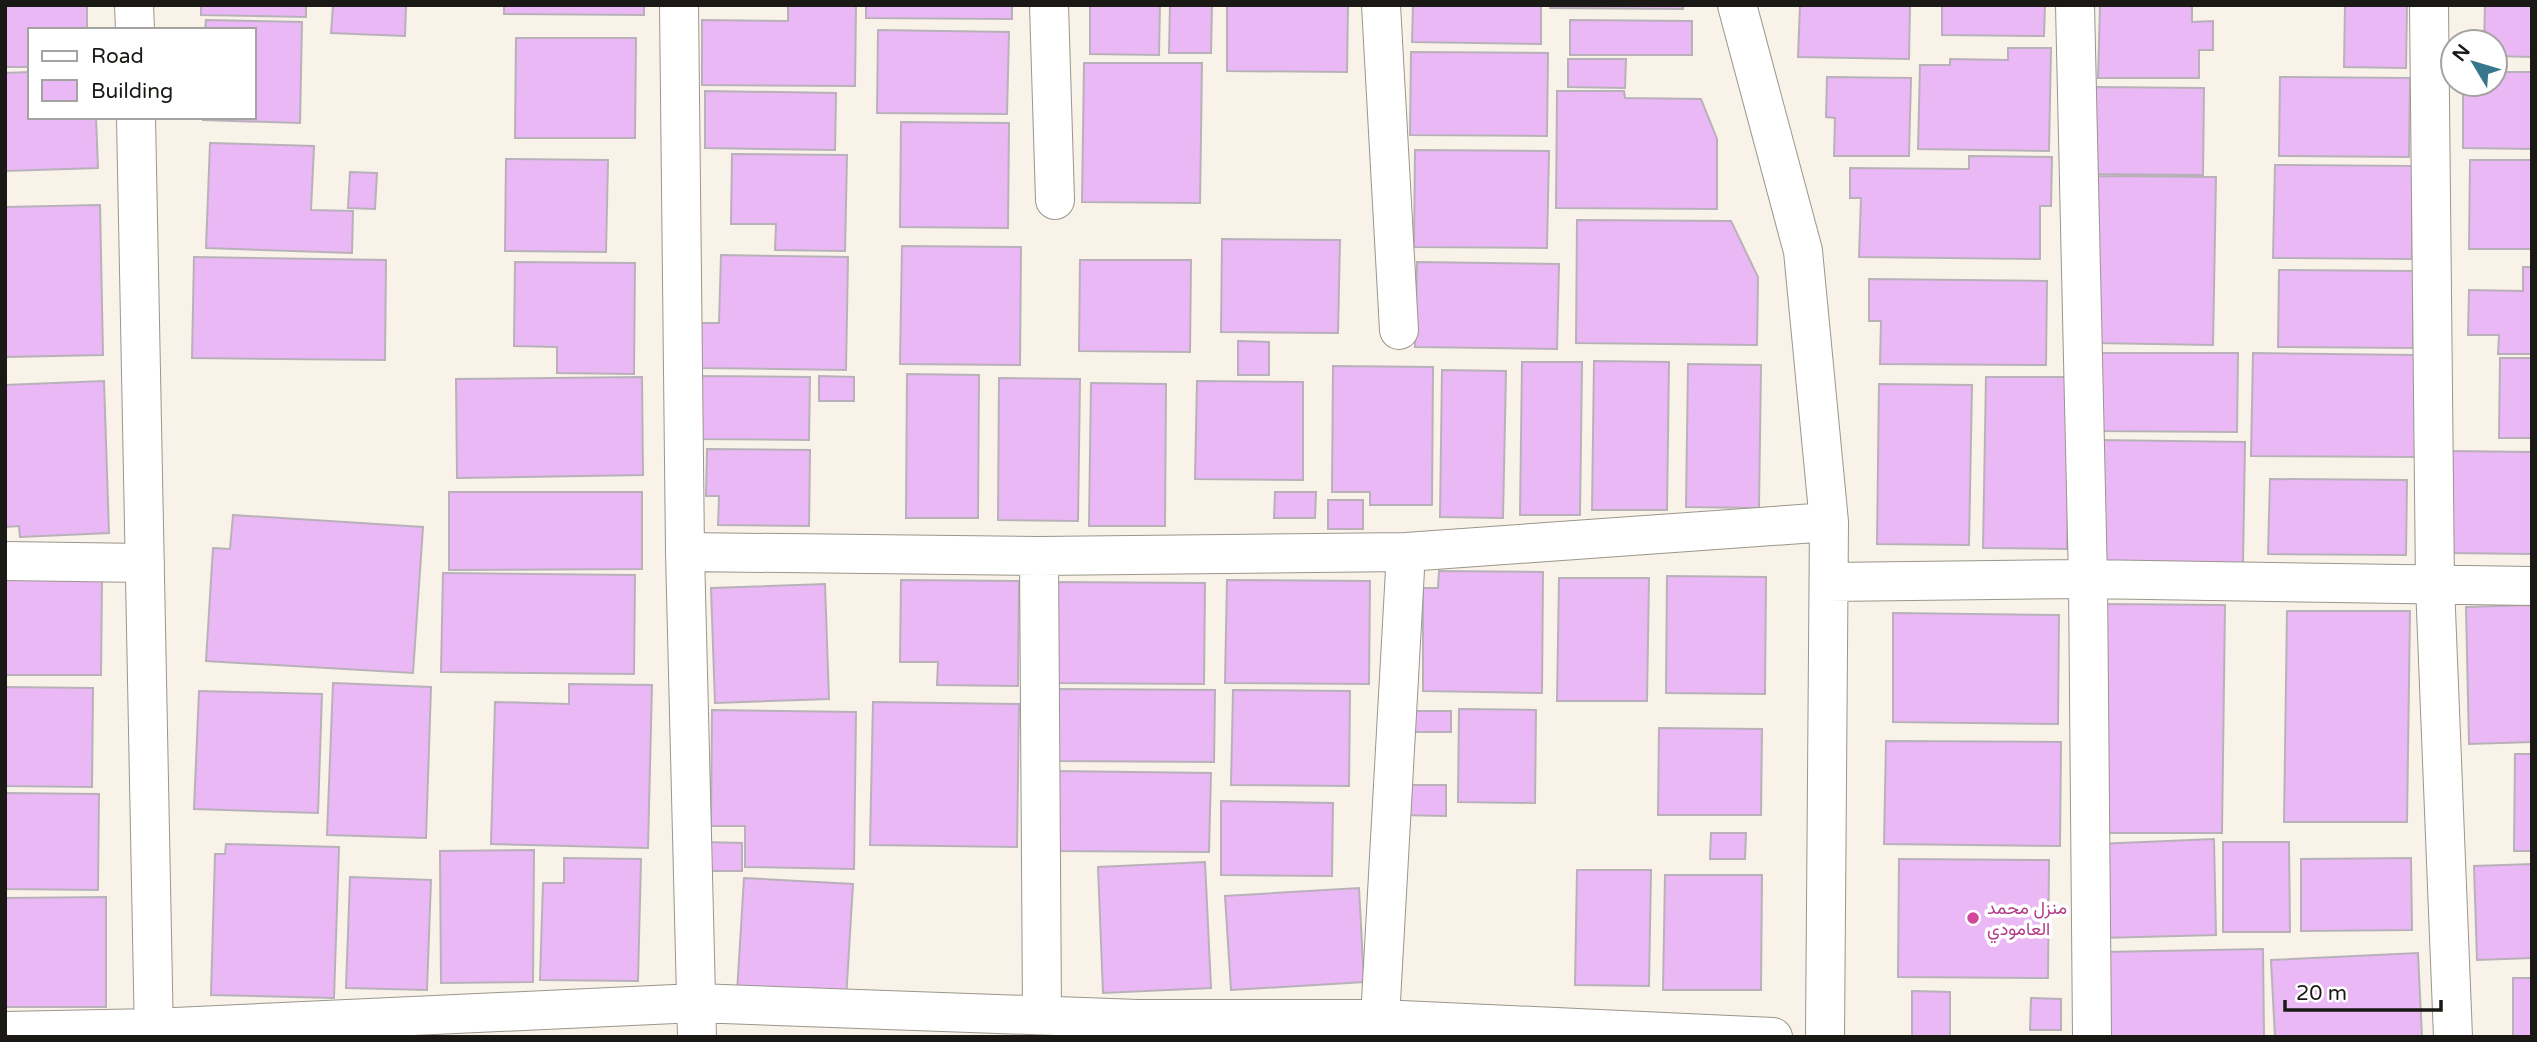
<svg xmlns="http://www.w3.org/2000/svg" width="2537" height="1042" viewBox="0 0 2537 1042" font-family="'Varela Round',Vazirmatn,sans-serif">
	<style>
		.building { fill: #eab9f5; stroke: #b8b1ba; stroke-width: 2 }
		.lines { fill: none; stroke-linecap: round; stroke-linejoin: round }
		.street-casing { stroke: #9b968c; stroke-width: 40 }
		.street { stroke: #fff; stroke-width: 38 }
		.hotel-dot { fill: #d1479c; stroke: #fff; stroke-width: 2.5 }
		.labels { text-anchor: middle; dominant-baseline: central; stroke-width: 7; stroke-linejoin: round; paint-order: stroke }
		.hotel-label { font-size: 18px; fill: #b23c85; stroke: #fff; text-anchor: start }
	</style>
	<rect width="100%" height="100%" fill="#f8f2e8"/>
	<path class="building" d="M 5,5 L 87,5 L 87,30 L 30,30 L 30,67 L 5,67 Z
		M 201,5 L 306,5 L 306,17 L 201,15 Z
		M 333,5 L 406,5 L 405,36 L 331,33 Z
		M 504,5 L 644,5 L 644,15 L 504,14 Z
		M 788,5 L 856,5 L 855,86 L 702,85 L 702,20 L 788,21 Z
		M 866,5 L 1012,5 L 1012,19 L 866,18 Z
		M 1090,5 L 1160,5 L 1159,55 L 1090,54 Z
		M 1170,5 L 1212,5 L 1211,53 L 1169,53 Z
		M 1227,5 L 1348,5 L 1347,72 L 1227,71 Z
		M 1413,5 L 1541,5 L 1541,44 L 1412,42 Z
		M 1550,5 L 1683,5 L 1683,9 L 1550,8 Z
		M 1800,5 L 1910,5 L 1909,59 L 1798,57 Z
		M 1942,5 L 2045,5 L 2044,36 L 1942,35 Z
		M 2100,5 L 2192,5 L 2192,22 L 2213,21 L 2213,50 L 2199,50 L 2199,78 L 2098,78 Z
		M 2345,5 L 2407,5 L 2406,68 L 2344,67 Z
		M 2485,5 L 2532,5 L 2532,57 L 2495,56 L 2495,42 L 2484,42 Z
		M 206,20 L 302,22 L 300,123 L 203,120 L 203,117 L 254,117 L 254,30 L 205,30 Z
		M 1570,20 L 1692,21 L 1692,55 L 1570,55 Z
		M 878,30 L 1009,32 L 1007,114 L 877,113 Z
		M 516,38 L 636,38 L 635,138 L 515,138 Z
		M 2008,48 L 2051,48 L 2049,151 L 1918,149 L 1920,65 L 1950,65 L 1950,59 L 2008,60 Z
		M 1411,52 L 1548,53 L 1547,136 L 1410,135 Z
		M 1568,59 L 1626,59 L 1625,88 L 1568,87 Z
		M 1084,63 L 1202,63 L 1200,203 L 1082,202 Z
		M 30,72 L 30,117 L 96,117 L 98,168 L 5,171 L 5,73 Z
		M 2495,72 L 2532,72 L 2532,149 L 2463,148 L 2463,84 L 2495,84 Z
		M 1827,77 L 1911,78 L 1909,156 L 1834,156 L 1835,118 L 1826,117 Z
		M 2280,77 L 2410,78 L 2409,157 L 2279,156 Z
		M 2095,87 L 2204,88 L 2203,175 L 2094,174 Z
		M 705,91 L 836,93 L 835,150 L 705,148 Z
		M 1557,91 L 1624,91 L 1625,98 L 1701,99 L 1717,139 L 1717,209 L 1556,208 Z
		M 901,122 L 1009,123 L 1008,228 L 900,227 Z
		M 210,143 L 314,146 L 311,210 L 353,211 L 352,253 L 206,248 Z
		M 1415,150 L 1549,151 L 1547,248 L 1414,247 Z
		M 732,154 L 847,155 L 845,251 L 775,250 L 776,224 L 731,224 Z
		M 1969,156 L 2052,157 L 2051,206 L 2040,206 L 2040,259 L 1859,257 L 1861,198 L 1850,198 L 1850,168 L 1969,169 Z
		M 506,159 L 608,160 L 606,252 L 505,251 Z
		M 2470,160 L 2532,160 L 2532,249 L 2469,249 Z
		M 2275,165 L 2412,166 L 2412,259 L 2273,258 Z
		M 350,172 L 377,173 L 375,209 L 348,208 Z
		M 2097,176 L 2216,177 L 2213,345 L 2094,343 Z
		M 100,205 L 103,355 L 5,357 L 5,207 Z
		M 1577,220 L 1731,221 L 1758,277 L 1757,345 L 1576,343 Z
		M 1222,239 L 1340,240 L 1338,333 L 1221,332 Z
		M 902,246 L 1021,247 L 1020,365 L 900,364 Z
		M 721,255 L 848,257 L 846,370 L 701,368 L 701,323 L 719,323 Z
		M 194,257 L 386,260 L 385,360 L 192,358 Z
		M 1080,260 L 1191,260 L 1190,352 L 1079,351 Z
		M 515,262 L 635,263 L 634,374 L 557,373 L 557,347 L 514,346 Z
		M 1417,262 L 1559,264 L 1557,349 L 1415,347 Z
		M 2523,267 L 2532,267 L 2532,354 L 2498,354 L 2499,335 L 2468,335 L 2469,290 L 2523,291 Z
		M 2279,270 L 2414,271 L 2413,348 L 2278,347 Z
		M 1869,279 L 2047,281 L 2046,365 L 1880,364 L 1881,321 L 1869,321 Z
		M 1238,341 L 1269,342 L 1269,375 L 1238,375 Z
		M 2099,353 L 2238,353 L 2237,432 L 2098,431 Z
		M 2253,353 L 2416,355 L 2415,457 L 2251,456 Z
		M 2500,358 L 2532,358 L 2532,438 L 2499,438 Z
		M 1594,361 L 1669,362 L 1667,510 L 1592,510 Z
		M 1522,362 L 1582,362 L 1580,515 L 1520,515 Z
		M 1688,364 L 1761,365 L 1759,508 L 1686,507 Z
		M 1333,366 L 1433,367 L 1432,505 L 1370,505 L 1370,492 L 1332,492 Z
		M 1442,370 L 1506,371 L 1503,518 L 1440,517 Z
		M 907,374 L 979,375 L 978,518 L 906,518 Z
		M 699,376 L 810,377 L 809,440 L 698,439 Z
		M 819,376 L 854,377 L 854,401 L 819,401 Z
		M 642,377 L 643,475 L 457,478 L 456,379 Z
		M 1986,377 L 2070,377 L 2067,549 L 1983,548 Z
		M 999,378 L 1080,379 L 1078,521 L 998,520 Z
		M 104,381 L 109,533 L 20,537 L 19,526 L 5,527 L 5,385 Z
		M 1197,381 L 1303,382 L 1303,480 L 1195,479 Z
		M 1091,383 L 1166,384 L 1165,526 L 1089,526 Z
		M 1879,384 L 1972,385 L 1969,545 L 1877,544 Z
		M 2099,440 L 2245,442 L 2243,564 L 2096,562 Z
		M 707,449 L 810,450 L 809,526 L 718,525 L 719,496 L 706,496 Z
		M 2450,451 L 2532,452 L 2532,554 L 2449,553 Z
		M 2270,479 L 2407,480 L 2406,555 L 2268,554 Z
		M 449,492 L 642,492 L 642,569 L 449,570 Z
		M 1275,492 L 1316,492 L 1315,518 L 1274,518 Z
		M 1328,500 L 1363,500 L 1363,529 L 1328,529 Z
		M 233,515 L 423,527 L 413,673 L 206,661 L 213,548 L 230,549 Z
		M 1439,571 L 1543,572 L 1542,693 L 1423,691 L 1423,588 L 1438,588 Z
		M 443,573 L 635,575 L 634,674 L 441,672 Z
		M 1667,576 L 1766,577 L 1765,694 L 1666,693 Z
		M 5,578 L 102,579 L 101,675 L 5,675 Z
		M 1559,578 L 1649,578 L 1647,701 L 1557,701 Z
		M 901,580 L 1019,581 L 1018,686 L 937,685 L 938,662 L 900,662 Z
		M 1227,580 L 1370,581 L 1369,684 L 1225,683 Z
		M 1055,582 L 1205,583 L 1204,684 L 1053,683 Z
		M 825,584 L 829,699 L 715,703 L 711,588 Z
		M 2102,604 L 2225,605 L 2222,833 L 2100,833 Z
		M 2532,605 L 2532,742 L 2469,744 L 2466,607 Z
		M 2287,611 L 2410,611 L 2407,822 L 2284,822 Z
		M 1893,613 L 2059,615 L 2058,724 L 1893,722 Z
		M 333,683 L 431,687 L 426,838 L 327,835 Z
		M 569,684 L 652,685 L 648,848 L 491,844 L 495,702 L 569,704 Z
		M 5,687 L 93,688 L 92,787 L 5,786 Z
		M 1058,689 L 1215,690 L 1214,762 L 1057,761 Z
		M 1233,690 L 1350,691 L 1349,786 L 1231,785 Z
		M 199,691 L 322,694 L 318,813 L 194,809 Z
		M 873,702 L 1019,704 L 1017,847 L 870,845 Z
		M 1459,709 L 1536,710 L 1535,803 L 1458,802 Z
		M 712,710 L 856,712 L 854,869 L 745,867 L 745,826 L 711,826 Z
		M 1410,711 L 1451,711 L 1451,732 L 1410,732 Z
		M 1659,728 L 1762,729 L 1761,815 L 1658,815 Z
		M 1886,741 L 2061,742 L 2060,846 L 1884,844 Z
		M 2515,754 L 2532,754 L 2532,851 L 2514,851 Z
		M 1053,771 L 1211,773 L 1209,852 L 1052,851 Z
		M 1401,785 L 1446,785 L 1446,816 L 1400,815 Z
		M 5,793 L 99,794 L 98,890 L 5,889 Z
		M 1221,801 L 1333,803 L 1332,876 L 1221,875 Z
		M 1711,833 L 1746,833 L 1745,859 L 1710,859 Z
		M 2214,839 L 2216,935 L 2100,938 L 2097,844 Z
		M 704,842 L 742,843 L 742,871 L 703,871 Z
		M 2223,842 L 2289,842 L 2290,932 L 2223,932 Z
		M 226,844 L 339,847 L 334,998 L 211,995 L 215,854 L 225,854 Z
		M 534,850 L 533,982 L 441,983 L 440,851 Z
		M 564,858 L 641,859 L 638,981 L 540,980 L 543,883 L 564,883 Z
		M 2411,858 L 2412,930 L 2301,931 L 2301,859 Z
		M 1899,859 L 2049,860 L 2048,978 L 1898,977 Z
		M 1205,862 L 1211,988 L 1103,993 L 1098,867 Z
		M 2532,864 L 2532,958 L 2477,960 L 2474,866 Z
		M 1577,870 L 1651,870 L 1649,986 L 1575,985 Z
		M 1665,875 L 1762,875 L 1761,990 L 1663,990 Z
		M 350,877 L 431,880 L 427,990 L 346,988 Z
		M 744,878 L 853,884 L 846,1000 L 737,993 Z
		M 1359,888 L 1364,982 L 1231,990 L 1225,896 Z
		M 106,897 L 106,1007 L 5,1007 L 5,898 Z
		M 2263,949 L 2264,1037 L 2105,1037 L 2104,952 Z
		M 2418,953 L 2422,1037 L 2275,1037 L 2271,960 Z
		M 2513,978 L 2532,978 L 2532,1037 L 2513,1037 Z
		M 1912,991 L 1950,992 L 1950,1037 L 1912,1037 Z
		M 2031,998 L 2061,999 L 2061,1030 L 2030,1030 Z"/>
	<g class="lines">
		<g class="street-casing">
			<path id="street" d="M 134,5 L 135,30
				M 679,5 L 685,552 L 697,1037
				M 1049,5 L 1055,200
				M 1381,5 L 1399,330
				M 1737,5 L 1803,251 L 1829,522 L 1825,1037
				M 2075,5 L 2088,580 L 2092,1037
				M 2429,5 L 2435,585 L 2453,1037
				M 136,117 L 154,1037
				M 685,552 L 1039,556 L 1406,552 L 1829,522
				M 1039,556 L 1042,1015
				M 5,561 L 145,563
				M 1830,582 L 2085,579 L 2532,586
				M 1380,1019 L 1406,552
				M 5,1031 L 153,1028 L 696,1003 L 1138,1019 L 1380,1019 L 1773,1037"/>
		</g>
		<use href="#street" class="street"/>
	</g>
	<circle class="hotel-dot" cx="1973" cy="918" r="7"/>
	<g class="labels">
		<g class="hotel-label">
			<text x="1987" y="908">منزل محمد<tspan x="1987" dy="21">العامودي</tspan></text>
		</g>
	</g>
	<rect width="2537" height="1042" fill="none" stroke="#1b1915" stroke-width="14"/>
	<rect x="28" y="28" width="228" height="91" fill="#ffffff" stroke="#a4a3a1" stroke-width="2"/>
	<rect x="42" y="51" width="35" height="10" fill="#ffffff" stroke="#a4a3a1" stroke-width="2"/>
	<text x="91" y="63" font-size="21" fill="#1b1915">Road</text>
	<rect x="42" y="80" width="35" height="21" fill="#eab9f5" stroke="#a4a3a1" stroke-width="2"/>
	<text x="91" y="98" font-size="21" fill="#1b1915">Building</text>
	<g transform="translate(2474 63) rotate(308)"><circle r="33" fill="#ffffff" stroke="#a4a3a1" stroke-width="2"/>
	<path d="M0-5L12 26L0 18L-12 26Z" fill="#37778b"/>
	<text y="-10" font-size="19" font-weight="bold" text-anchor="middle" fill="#1b1915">N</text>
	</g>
	<path d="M2285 1000v10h156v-10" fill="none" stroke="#1b1915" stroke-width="3.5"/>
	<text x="2296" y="1000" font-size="21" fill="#1b1915" stroke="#ffffff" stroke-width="5" paint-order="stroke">20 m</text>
</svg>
